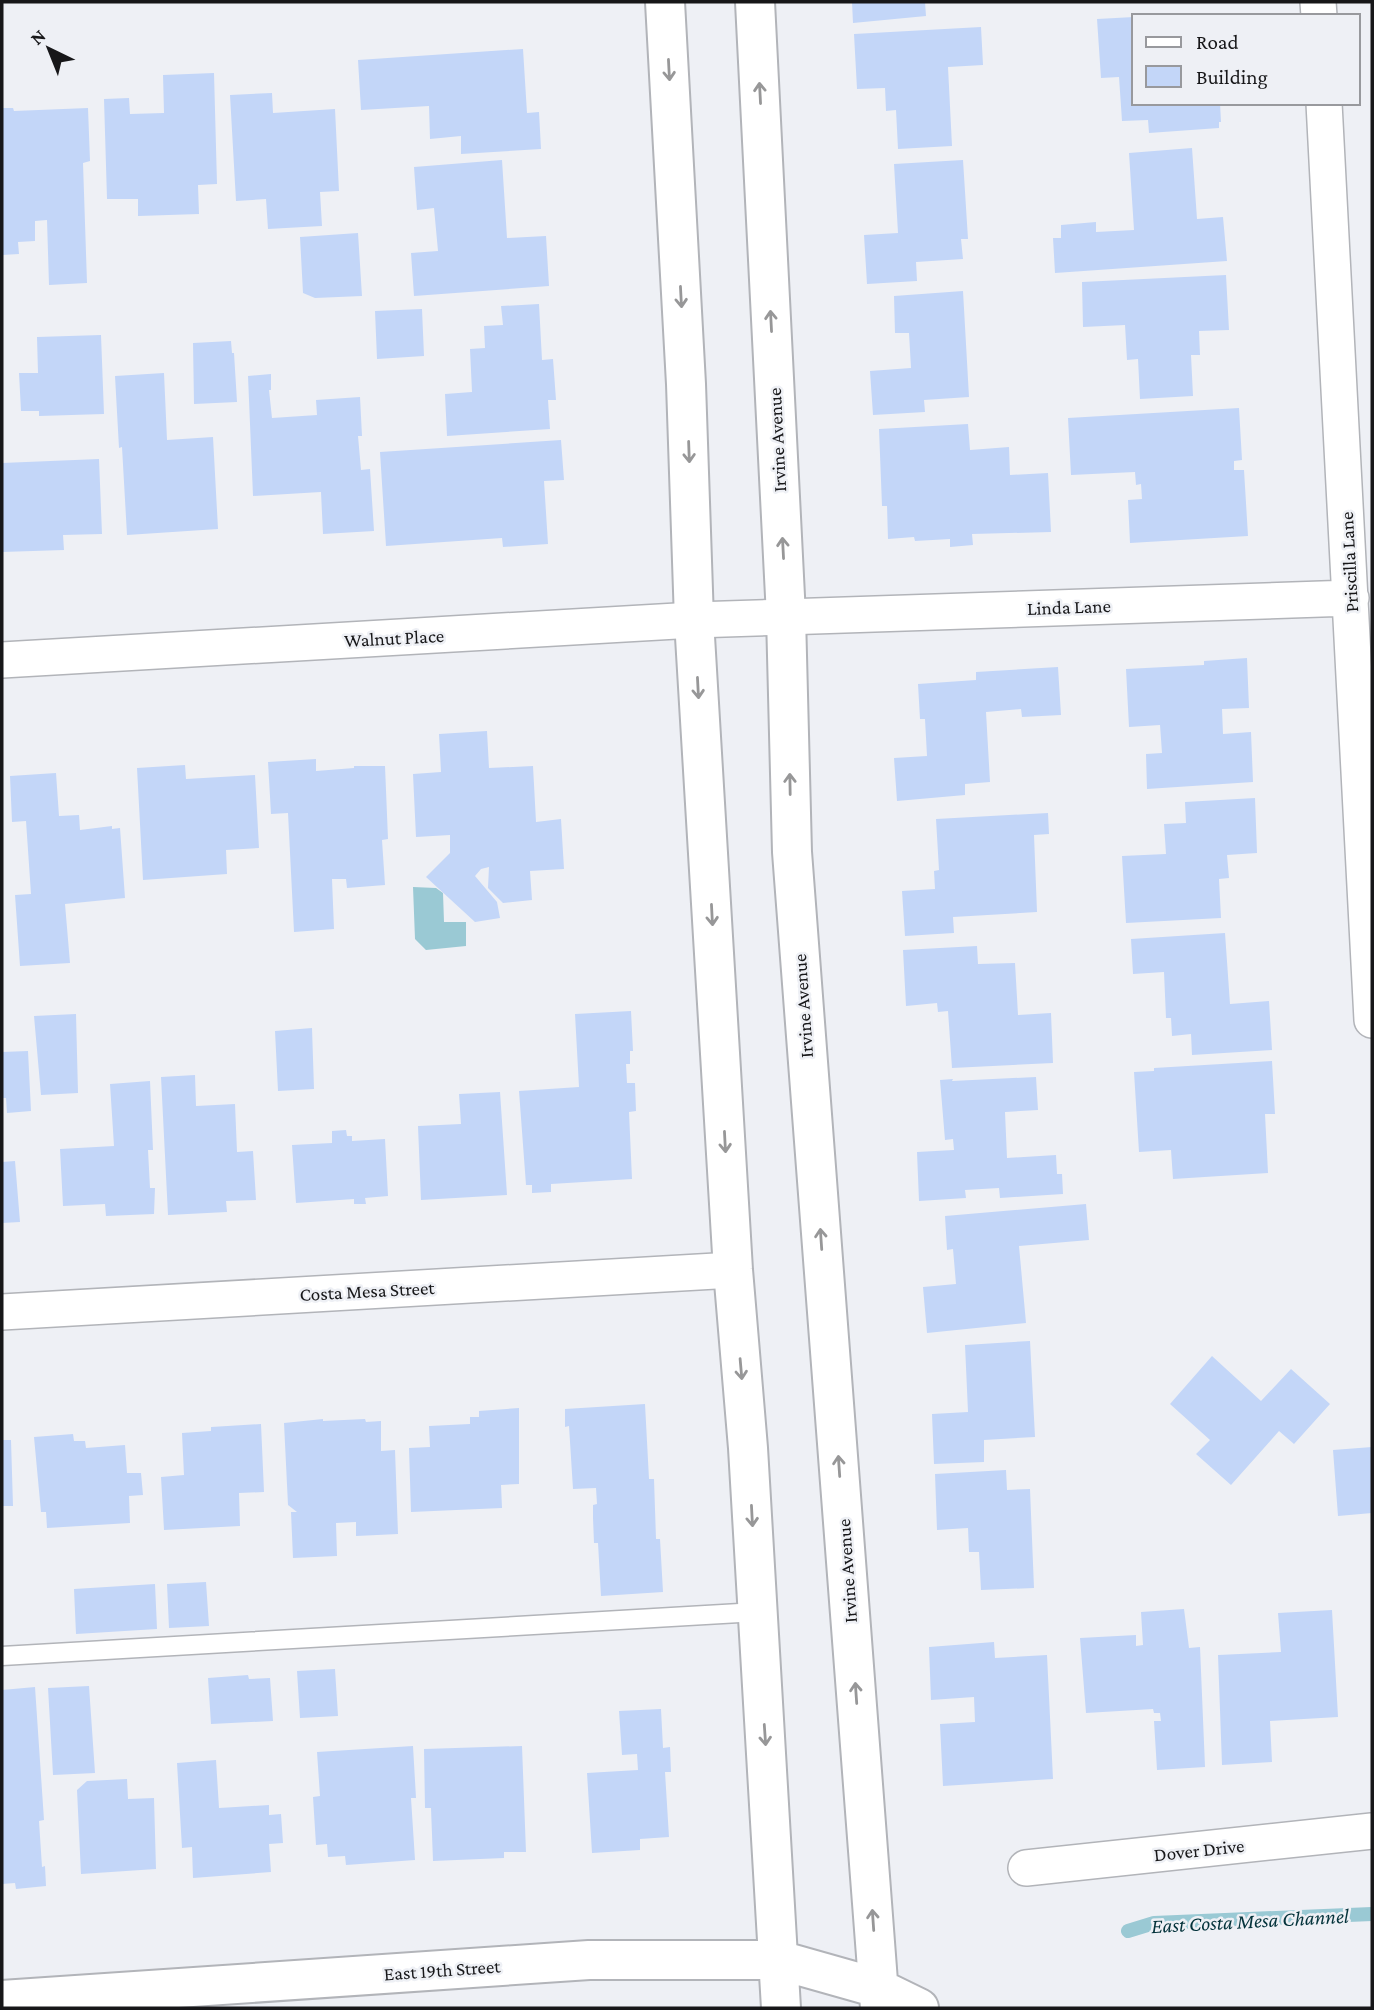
<svg xmlns="http://www.w3.org/2000/svg" width="1374" height="2010" viewBox="0 0 1374 2010" font-family="'Crimson Pro',serif">
	<style>
		.water { fill: #9ac9d4 }
		.lines { fill: none; stroke-linecap: round; stroke-linejoin: round }
		.stream { stroke: #9ac9d4; stroke-width: 14 }
		.building { fill: #c3d6f8 }
		.lane-casing { stroke: #b2b4b9; stroke-width: 21 }
		.street-casing { stroke: #b2b4b9; stroke-width: 38 }
		.secondary-casing { stroke: #b2b4b9; stroke-width: 42 }
		.lane { stroke: #fff; stroke-width: 18 }
		.street { stroke: #fff; stroke-width: 35 }
		.secondary { stroke: #fff; stroke-width: 38 }
		.oneway { stroke: #979798 }
		.labels { text-anchor: middle; dominant-baseline: central; stroke-width: 5; stroke-linejoin: round; paint-order: stroke }
		.street-label { font-size: 19px; fill: #171719; stroke: #eef0f5 }
		.water-label { font-size: 21px; font-style: italic; fill: #04333b; stroke: #eef0f5 }
	</style>
	<rect width="100%" height="100%" fill="#eef0f5"/>
	<path class="water" d="M 413,887 L 436,888 L 443,893 L 444,922 L 466,922 L 466,946 L 426,950 L 415,939 Z"/>
	<g class="lines">
		<path class="stream" d="M 1128,1931 L 1154,1923 L 1372,1914"/>
	</g>
	<path class="building" d="M 852,2 L 925,2 L 926,16 L 853,23 Z
		M 1134,17 L 1134,103 L 1220,103 L 1221,122 L 1219,122 L 1219,128 L 1149,133 L 1148,120 L 1122,121 L 1119,77 L 1101,78 L 1097,19 Z
		M 981,27 L 983,65 L 948,67 L 952,146 L 898,149 L 896,110 L 886,111 L 885,88 L 857,89 L 854,34 Z
		M 523,49 L 527,113 L 539,112 L 541,149 L 461,154 L 461,136 L 430,139 L 429,106 L 361,110 L 358,60 Z
		M 214,73 L 217,184 L 198,185 L 199,214 L 138,216 L 138,199 L 107,199 L 104,99 L 129,98 L 130,114 L 164,113 L 163,75 Z
		M 272,93 L 273,113 L 335,109 L 339,191 L 320,192 L 322,226 L 268,229 L 266,199 L 236,201 L 230,95 Z
		M 2,108 L 13,108 L 14,111 L 88,108 L 90,161 L 83,163 L 87,283 L 49,285 L 47,220 L 35,221 L 35,241 L 18,242 L 19,254 L 2,255 Z
		M 1192,148 L 1197,219 L 1223,217 L 1227,261 L 1055,273 L 1053,238 L 1061,238 L 1061,225 L 1096,222 L 1096,232 L 1134,230 L 1129,153 Z
		M 502,160 L 507,238 L 546,236 L 549,286 L 414,296 L 411,253 L 438,251 L 434,208 L 417,210 L 414,167 Z
		M 963,160 L 968,239 L 961,239 L 963,259 L 916,262 L 917,281 L 867,284 L 864,235 L 898,233 L 894,164 Z
		M 358,233 L 362,296 L 315,298 L 303,293 L 300,237 Z
		M 1226,275 L 1229,330 L 1199,331 L 1200,355 L 1191,355 L 1193,396 L 1140,399 L 1138,359 L 1127,360 L 1125,325 L 1083,327 L 1082,282 Z
		M 963,291 L 969,397 L 924,400 L 925,412 L 873,415 L 870,371 L 911,368 L 909,333 L 895,333 L 894,296 Z
		M 539,304 L 542,360 L 553,359 L 556,400 L 548,400 L 550,429 L 447,436 L 445,394 L 472,392 L 470,349 L 485,348 L 484,326 L 503,325 L 501,306 Z
		M 422,309 L 424,356 L 377,359 L 375,311 Z
		M 101,335 L 104,414 L 39,416 L 39,411 L 21,411 L 19,373 L 38,373 L 37,337 Z
		M 231,341 L 232,353 L 234,353 L 237,402 L 194,404 L 193,343 Z
		M 164,373 L 167,440 L 213,437 L 218,529 L 127,535 L 122,447 L 119,448 L 115,376 Z
		M 271,374 L 271,390 L 269,390 L 272,418 L 317,415 L 316,400 L 360,397 L 362,436 L 358,436 L 361,470 L 370,469 L 374,531 L 323,534 L 321,492 L 253,496 L 248,376 Z
		M 1239,408 L 1242,460 L 1234,461 L 1234,470 L 1244,470 L 1248,536 L 1130,543 L 1128,500 L 1142,499 L 1141,484 L 1136,485 L 1135,472 L 1071,475 L 1068,418 Z
		M 968,424 L 970,450 L 1009,447 L 1010,475 L 1048,473 L 1051,532 L 972,534 L 973,545 L 950,547 L 950,539 L 915,541 L 914,537 L 888,539 L 887,506 L 882,506 L 879,429 Z
		M 561,440 L 564,480 L 544,481 L 548,544 L 503,547 L 502,538 L 386,546 L 380,452 Z
		M 99,459 L 102,534 L 63,535 L 64,550 L 2,552 L 2,463 Z
		M 1247,658 L 1249,708 L 1222,709 L 1223,734 L 1251,732 L 1253,782 L 1147,789 L 1146,754 L 1162,753 L 1160,725 L 1129,727 L 1126,669 L 1204,665 L 1204,661 Z
		M 1058,667 L 1061,715 L 1022,717 L 1021,709 L 986,712 L 990,782 L 965,784 L 965,795 L 897,801 L 894,758 L 927,756 L 925,719 L 920,719 L 918,684 L 976,680 L 976,672 Z
		M 487,731 L 489,768 L 533,766 L 536,822 L 561,819 L 564,869 L 530,871 L 532,900 L 503,903 L 488,888 L 489,867 L 481,869 L 475,876 L 497,902 L 500,918 L 475,922 L 426,877 L 450,853 L 450,835 L 416,837 L 413,774 L 441,772 L 439,734 Z
		M 316,759 L 316,771 L 354,768 L 354,766 L 385,766 L 388,839 L 382,840 L 385,885 L 347,888 L 346,879 L 332,879 L 334,929 L 294,932 L 288,813 L 271,814 L 268,762 Z
		M 185,765 L 186,779 L 255,775 L 259,848 L 226,850 L 227,874 L 143,880 L 137,768 Z
		M 56,773 L 59,816 L 79,815 L 80,830 L 112,826 L 112,829 L 120,828 L 125,898 L 65,904 L 70,963 L 20,966 L 15,895 L 31,894 L 26,821 L 12,822 L 10,776 Z
		M 1255,798 L 1257,853 L 1227,855 L 1229,878 L 1219,879 L 1221,918 L 1126,923 L 1122,856 L 1166,854 L 1164,824 L 1186,823 L 1185,802 Z
		M 1048,813 L 1049,834 L 1034,835 L 1037,912 L 953,917 L 954,933 L 905,936 L 902,891 L 935,889 L 934,871 L 939,870 L 936,819 Z
		M 1225,933 L 1230,1004 L 1269,1001 L 1272,1050 L 1192,1055 L 1191,1034 L 1172,1036 L 1171,1018 L 1166,1018 L 1164,972 L 1133,974 L 1131,939 Z
		M 977,946 L 978,964 L 1015,963 L 1018,1015 L 1051,1013 L 1053,1063 L 952,1068 L 948,1011 L 938,1012 L 937,1003 L 906,1006 L 903,950 Z
		M 631,1011 L 633,1051 L 630,1051 L 630,1064 L 626,1064 L 627,1083 L 635,1083 L 636,1111 L 629,1112 L 632,1179 L 551,1184 L 551,1192 L 532,1193 L 532,1185 L 526,1185 L 519,1091 L 579,1087 L 575,1014 Z
		M 76,1014 L 78,1093 L 41,1095 L 34,1016 Z
		M 312,1028 L 314,1089 L 278,1091 L 275,1031 Z
		M 28,1051 L 31,1111 L 7,1113 L 6,1098 L 2,1098 L 2,1052 Z
		M 1272,1061 L 1275,1114 L 1265,1114 L 1268,1173 L 1173,1179 L 1171,1150 L 1139,1152 L 1134,1072 L 1154,1071 L 1154,1068 Z
		M 195,1075 L 196,1106 L 235,1104 L 237,1152 L 253,1151 L 256,1200 L 226,1201 L 227,1212 L 168,1215 L 161,1077 Z
		M 1036,1077 L 1038,1110 L 1005,1112 L 1007,1158 L 1056,1155 L 1057,1174 L 1062,1174 L 1063,1194 L 1000,1198 L 999,1188 L 965,1190 L 966,1198 L 919,1201 L 917,1152 L 954,1150 L 953,1139 L 945,1140 L 940,1080 L 953,1079 L 952,1081 Z
		M 150,1081 L 153,1150 L 148,1150 L 150,1188 L 155,1188 L 154,1214 L 106,1216 L 105,1204 L 63,1206 L 60,1149 L 114,1146 L 110,1084 Z
		M 500,1092 L 507,1195 L 421,1200 L 418,1126 L 461,1124 L 459,1094 Z
		M 346,1130 L 347,1136 L 352,1136 L 352,1141 L 385,1139 L 388,1196 L 365,1198 L 366,1204 L 354,1204 L 354,1199 L 296,1203 L 292,1145 L 332,1143 L 332,1131 Z
		M 15,1161 L 20,1222 L 2,1223 L 2,1162 Z
		M 1086,1204 L 1089,1240 L 1019,1246 L 1026,1323 L 927,1333 L 923,1287 L 956,1284 L 953,1249 L 947,1250 L 945,1216 Z
		M 1030,1341 L 1035,1437 L 984,1440 L 984,1462 L 934,1464 L 932,1414 L 968,1412 L 965,1345 Z
		M 1212,1356 L 1261,1401 L 1291,1369 L 1330,1404 L 1294,1444 L 1279,1431 L 1231,1485 L 1196,1454 L 1210,1440 L 1170,1404 Z
		M 645,1404 L 649,1479 L 654,1479 L 656,1539 L 660,1539 L 663,1592 L 601,1596 L 598,1543 L 594,1543 L 593,1518 L 593,1505 L 597,1504 L 596,1488 L 573,1489 L 569,1426 L 565,1427 L 565,1409 Z
		M 519,1408 L 519,1484 L 501,1485 L 502,1508 L 411,1512 L 409,1448 L 430,1447 L 429,1426 L 470,1424 L 470,1417 L 479,1417 L 479,1411 Z
		M 323,1419 L 323,1421 L 365,1419 L 366,1422 L 381,1421 L 381,1451 L 395,1450 L 398,1534 L 356,1536 L 356,1522 L 336,1523 L 337,1556 L 293,1558 L 291,1512 L 297,1512 L 288,1505 L 284,1423 Z
		M 261,1424 L 264,1492 L 239,1493 L 240,1526 L 164,1530 L 161,1477 L 184,1475 L 182,1433 L 211,1431 L 211,1427 Z
		M 73,1434 L 74,1441 L 85,1441 L 86,1448 L 125,1445 L 127,1473 L 141,1473 L 143,1495 L 129,1496 L 130,1523 L 47,1528 L 46,1512 L 41,1512 L 34,1437 Z
		M 2,1440 L 11,1440 L 13,1506 L 2,1506 Z
		M 1372,1447 L 1372,1513 L 1338,1516 L 1333,1450 Z
		M 1006,1470 L 1007,1490 L 1030,1489 L 1034,1588 L 981,1590 L 979,1552 L 969,1552 L 968,1528 L 937,1530 L 935,1474 Z
		M 206,1582 L 209,1626 L 169,1628 L 167,1584 Z
		M 155,1584 L 157,1629 L 76,1634 L 74,1589 Z
		M 1184,1609 L 1189,1648 L 1200,1647 L 1205,1767 L 1157,1770 L 1154,1721 L 1161,1721 L 1160,1713 L 1154,1713 L 1153,1709 L 1086,1713 L 1080,1638 L 1136,1635 L 1136,1646 L 1143,1645 L 1141,1612 Z
		M 1332,1610 L 1338,1717 L 1270,1721 L 1272,1762 L 1222,1765 L 1218,1655 L 1281,1652 L 1278,1613 Z
		M 994,1642 L 995,1658 L 1047,1655 L 1053,1779 L 943,1786 L 940,1724 L 975,1722 L 974,1697 L 931,1700 L 929,1647 Z
		M 335,1669 L 338,1716 L 300,1718 L 297,1671 Z
		M 248,1675 L 249,1679 L 270,1678 L 273,1721 L 211,1724 L 208,1678 Z
		M 89,1686 L 95,1773 L 53,1775 L 48,1688 Z
		M 35,1687 L 44,1820 L 39,1821 L 42,1867 L 45,1866 L 46,1886 L 16,1889 L 15,1883 L 2,1884 L 2,1690 Z
		M 661,1709 L 663,1748 L 670,1747 L 671,1772 L 665,1772 L 669,1837 L 640,1839 L 640,1850 L 592,1853 L 587,1773 L 638,1770 L 637,1754 L 622,1755 L 619,1711 Z
		M 413,1746 L 416,1798 L 411,1798 L 415,1860 L 346,1865 L 345,1856 L 328,1857 L 327,1844 L 316,1845 L 313,1797 L 320,1796 L 317,1752 Z
		M 522,1746 L 526,1852 L 504,1852 L 504,1858 L 433,1861 L 431,1808 L 425,1808 L 424,1749 Z
		M 216,1760 L 219,1808 L 269,1805 L 269,1815 L 281,1814 L 283,1843 L 269,1844 L 271,1872 L 193,1878 L 192,1847 L 182,1848 L 177,1763 Z
		M 127,1779 L 128,1799 L 154,1798 L 156,1869 L 81,1874 L 77,1790 L 87,1781 Z"/>
	<g class="lines">
		<g class="lane-casing">
			<path id="lane" d="M 2,1656 L 757,1612"/>
		</g>
		<g class="street-casing">
			<path id="street" d="M 1318,2 L 1319,16
				M 1324,103 L 1372,1020
				M 2,660 L 694,620 L 1351,598
				M 2,1312 L 733,1270
				M 1026,1868 L 1372,1831"/>
		</g>
		<g class="secondary-casing">
			<path id="secondary" d="M 665,2 L 686,384 L 694,620 L 733,1270 L 748,1448 L 781,2008
				M 755,2 L 786,616 L 792,852 L 880,2008
				M 2,2000 L 589,1960 L 779,1960 L 878,1988 L 919,2008"/>
		</g>
		<use href="#lane" class="lane"/>
		<use href="#street" class="street"/>
		<use href="#secondary" class="secondary"/>
	</g>
	<defs><path id="oneway-shaft" d="M-6 0H5M1.5-3L5.5 0L1.5 3" fill="none" stroke-width="1.6" stroke-linecap="round" stroke-linejoin="round" transform="scale(1.75)"/></defs>
	<g class="oneway">
		<use href="#oneway-shaft" transform="translate(669 70) rotate(87)"/>
		<use href="#oneway-shaft" transform="translate(760 93) rotate(-93)"/>
		<use href="#oneway-shaft" transform="translate(681 297) rotate(87)"/>
		<use href="#oneway-shaft" transform="translate(771 321) rotate(-93)"/>
		<use href="#oneway-shaft" transform="translate(689 452) rotate(88)"/>
		<use href="#oneway-shaft" transform="translate(783 548) rotate(-93)"/>
		<use href="#oneway-shaft" transform="translate(698 688) rotate(87)"/>
		<use href="#oneway-shaft" transform="translate(790 784) rotate(-91)"/>
		<use href="#oneway-shaft" transform="translate(712 915) rotate(87)"/>
		<use href="#oneway-shaft" transform="translate(725 1142) rotate(87)"/>
		<use href="#oneway-shaft" transform="translate(821 1239) rotate(-94)"/>
		<use href="#oneway-shaft" transform="translate(741 1369) rotate(85)"/>
		<use href="#oneway-shaft" transform="translate(839 1466) rotate(-94)"/>
		<use href="#oneway-shaft" transform="translate(752 1516) rotate(87)"/>
		<use href="#oneway-shaft" transform="translate(856 1693) rotate(-94)"/>
		<use href="#oneway-shaft" transform="translate(765 1735) rotate(86)"/>
		<use href="#oneway-shaft" transform="translate(873 1920) rotate(-94)"/>
	</g>
	<g class="labels">
		<g class="street-label">
			<text transform="translate(777 440) rotate(-93)">Irvine Avenue</text>
			<text transform="translate(1349 562) rotate(-93)">Priscilla Lane</text>
			<text transform="translate(1069 607) rotate(-2)">Linda Lane</text>
			<text transform="translate(394 638) rotate(-3)">Walnut Place</text>
			<text transform="translate(803 1006) rotate(-94)">Irvine Avenue</text>
			<text transform="translate(367 1291) rotate(-3)">Costa Mesa Street</text>
			<text transform="translate(847 1571) rotate(-94)">Irvine Avenue</text>
			<text transform="translate(1199 1850) rotate(-6)">Dover Drive</text>
			<text transform="translate(442 1970) rotate(-4)">East 19th Street</text>
		</g>
		<g class="water-label">
			<text transform="translate(1250 1921) rotate(-3)">East Costa Mesa Channel</text>
		</g>
	</g>
	<rect width="1374" height="2010" fill="none" stroke="#171719" stroke-width="7"/>
	<rect x="1132" y="14" width="228" height="91" fill="#eef0f5" stroke="#98999d" stroke-width="2"/>
	<rect x="1146" y="37" width="35" height="10" fill="#ffffff" stroke="#98999d" stroke-width="2"/>
	<text x="1196" y="49" font-size="21" fill="#171719">Road</text>
	<rect x="1146" y="66" width="35" height="21" fill="#c3d6f8" stroke="#98999d" stroke-width="2"/>
	<text x="1196" y="84" font-size="21" fill="#171719">Building</text>
	<g transform="translate(49 49) rotate(317)" stroke="#eef0f5" stroke-width="5" paint-order="stroke">
	<path d="M0-5L12 26L0 18L-12 26Z" fill="#171719"/>
	<text y="-10" font-size="19" font-weight="bold" text-anchor="middle" fill="#171719">N</text>
	</g>
</svg>
